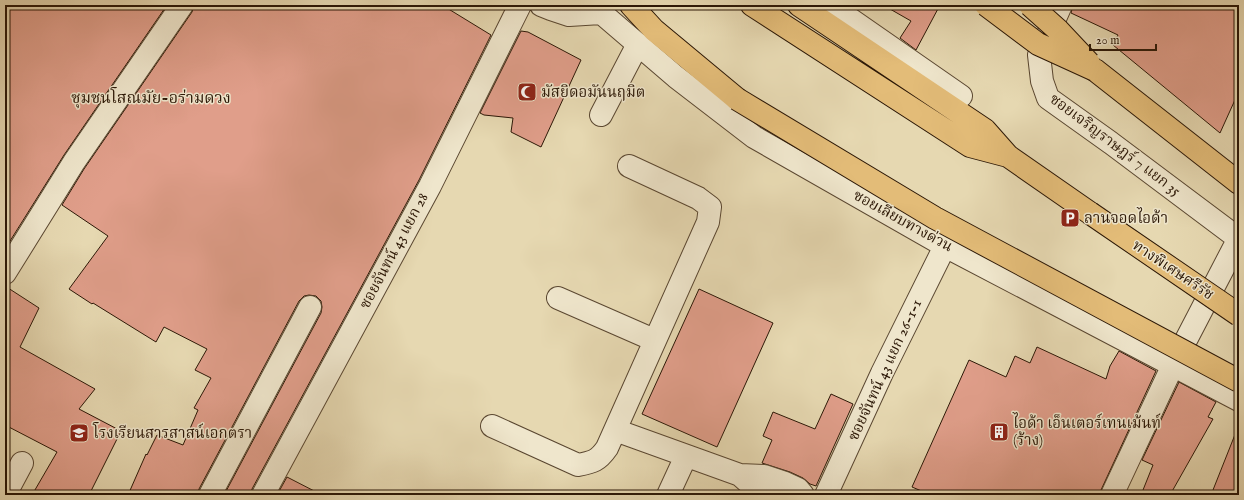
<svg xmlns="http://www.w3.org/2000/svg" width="1244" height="500" viewBox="0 0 1244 500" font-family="'IM FELL English','Noto Serif Thai',serif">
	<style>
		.building { fill: #e09e8a; stroke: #2b1706 }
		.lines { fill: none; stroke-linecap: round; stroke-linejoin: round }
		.minor-casing { stroke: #5a4731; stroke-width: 24 }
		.highway-casing { stroke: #2b1706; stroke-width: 24 }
		.minor { stroke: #efe6cc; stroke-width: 22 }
		.highway { stroke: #e3bc78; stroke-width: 22 }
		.highway-bridge-casing { stroke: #2b1706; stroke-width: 24; stroke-linecap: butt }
		.highway-bridge { stroke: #e3bc78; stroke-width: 22 }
		.labels { text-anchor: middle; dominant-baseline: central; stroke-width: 3; stroke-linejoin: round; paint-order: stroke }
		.poi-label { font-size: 15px; fill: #2b1706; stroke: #efe6cc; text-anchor: start }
		.street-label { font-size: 15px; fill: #2b1706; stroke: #efe6cc }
		.neighbourhood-label { font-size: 16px; fill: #2b1706; stroke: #efe6cc }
	</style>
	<rect width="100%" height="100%" fill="#e6d8b1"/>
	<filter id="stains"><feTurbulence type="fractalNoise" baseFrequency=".005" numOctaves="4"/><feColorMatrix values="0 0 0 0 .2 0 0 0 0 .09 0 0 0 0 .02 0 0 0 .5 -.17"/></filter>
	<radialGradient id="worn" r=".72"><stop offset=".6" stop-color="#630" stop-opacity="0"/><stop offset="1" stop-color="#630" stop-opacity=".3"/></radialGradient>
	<path class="building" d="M 5,5 L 167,5 L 64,155 L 5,249 Z
		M 194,5 L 442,5 L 491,35 L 419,180 L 252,489 L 251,495 L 224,495 L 321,313 L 322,307 L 321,301 L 316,296 L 309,295 L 304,296 L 299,301 L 199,489 L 198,495 L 128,495 L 146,454 L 147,455 L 157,435 L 183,445 L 198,410 L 194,408 L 211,378 L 195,370 L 207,349 L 164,327 L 156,342 L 93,303 L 92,304 L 69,289 L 108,236 L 62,205 L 84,169 L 192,12 Z
		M 883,5 L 940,5 L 916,50 L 900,38 L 911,21 Z
		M 1073,5 L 1239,5 L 1239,91 L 1220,133 L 1113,45 L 1118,35 L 1071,13 Z
		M 521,31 L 528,32 L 581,60 L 541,147 L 511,132 L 513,118 L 484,115 L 480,113 Z
		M 5,286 L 39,308 L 20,347 L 95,389 L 79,409 L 121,431 L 89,495 L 32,495 L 57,452 L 5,425 Z
		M 699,289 L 773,323 L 717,447 L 642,414 Z
		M 1037,347 L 1106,379 L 1110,366 L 1119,351 L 1156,371 L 1101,490 L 1100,495 L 931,495 L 912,487 L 969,360 L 1006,377 L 1015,356 L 1030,363 Z
		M 1179,382 L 1216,402 L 1208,417 L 1213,419 L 1170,495 L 1141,495 L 1153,465 L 1142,460 Z
		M 831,394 L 853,404 L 816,486 L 810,484 L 803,478 L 790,472 L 762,463 L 772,440 L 763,436 L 773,412 L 815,429 Z
		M 1238,427 L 1239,427 L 1239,495 L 1211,495 Z
		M 287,477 L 322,495 L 277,495 Z"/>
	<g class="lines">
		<g class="minor-casing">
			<path id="minor" d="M 541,5 L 551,9 L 569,15 L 601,13
				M 592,5 L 676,77 L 754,137 L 945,246 L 1239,400
				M 830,5 L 961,96
				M 1061,5 L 1039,55 L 1042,81 L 1048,98 L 1111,143 L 1239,239
				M 601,115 L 638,44
				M 5,273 L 74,162 L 182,5
				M 558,298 L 654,340
				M 492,426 L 578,465 C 593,462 598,461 607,448 L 708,222 L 710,207 L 698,198 L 629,166
				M 615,430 L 740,475 L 764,476 L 785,483 L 798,489 L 803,495
				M 740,475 L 758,491 L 767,495
				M 5,495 L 22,463
				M 210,495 L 310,307
				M 263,495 L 430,186 L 520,5
				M 668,495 L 686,456
				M 826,495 L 882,373 L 945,246
				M 1112,495 L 1173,365 L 1239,238"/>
		</g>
		<g class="highway-casing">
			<path id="highway" d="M 631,5 L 654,30 L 737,99
				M 752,5 L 970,146 L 1008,156
				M 799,5 L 985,130 L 1008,156 L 1090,213
				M 1095,70 L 1239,183"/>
		</g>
		<use href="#minor" class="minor"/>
		<use href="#highway" class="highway"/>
		<g class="highway-bridge-casing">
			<path id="highway-bridge" d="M 986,5 L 1038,44 L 1095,70
				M 1030,5 L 1058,30 L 1089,63
				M 737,99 L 935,218 L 1239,381
				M 1090,213 L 1239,315"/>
		</g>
		<use href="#highway-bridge" class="highway-bridge"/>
	</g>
	<defs>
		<g id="mosque-square" transform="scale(1)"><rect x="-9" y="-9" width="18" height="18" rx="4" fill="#8f2418" stroke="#efe6cc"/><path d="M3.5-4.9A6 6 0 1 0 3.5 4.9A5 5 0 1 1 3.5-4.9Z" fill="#fff"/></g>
		<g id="parking-square" transform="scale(1)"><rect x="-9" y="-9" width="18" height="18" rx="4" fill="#8f2418" stroke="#efe6cc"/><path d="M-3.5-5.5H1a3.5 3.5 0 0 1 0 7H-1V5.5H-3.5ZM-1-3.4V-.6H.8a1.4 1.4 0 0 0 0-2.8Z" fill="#fff"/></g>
		<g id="building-square" transform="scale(1)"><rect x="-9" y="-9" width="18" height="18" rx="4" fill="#8f2418" stroke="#efe6cc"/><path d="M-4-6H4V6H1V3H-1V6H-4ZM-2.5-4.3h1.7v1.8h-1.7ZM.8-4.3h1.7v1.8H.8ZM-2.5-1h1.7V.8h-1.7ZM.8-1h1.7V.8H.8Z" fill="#fff"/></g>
		<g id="school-square" transform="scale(1)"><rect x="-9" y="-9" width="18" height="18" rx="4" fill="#8f2418" stroke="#efe6cc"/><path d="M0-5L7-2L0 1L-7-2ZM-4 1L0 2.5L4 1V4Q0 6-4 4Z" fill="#fff"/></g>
	</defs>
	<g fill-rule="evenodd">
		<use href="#mosque-square" x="527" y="92"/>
		<use href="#parking-square" x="1070" y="218"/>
		<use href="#building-square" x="999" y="432"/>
		<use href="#school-square" x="79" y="433"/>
	</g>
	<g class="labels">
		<g class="poi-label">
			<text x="541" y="92">มัสยิดอมันนฤมิต</text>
			<text x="1084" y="218">ลานจอดไอด้า</text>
			<text x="1013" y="423">ไอด้า เอ็นเตอร์เทนเม้นท์<tspan x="1013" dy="17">(ร้าง)</tspan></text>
			<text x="93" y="433">โรงเรียนสารสาสน์เอกตรา</text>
		</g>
		<g class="street-label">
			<text transform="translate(1115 145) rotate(37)">ซอยเจริญราษฎร์ 7 แยก 35</text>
			<text transform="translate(903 221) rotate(29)">ซอยเลียบทางด่วน</text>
			<text transform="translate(394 251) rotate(-62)">ซอยจันทน์ 43 แยก 28</text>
			<text transform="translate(1173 270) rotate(34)">ทางพิเศษศรีรัช</text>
			<text transform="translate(885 370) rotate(-65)">ซอยจันทน์ 43 แยก 26-1-1</text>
		</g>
		<g class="neighbourhood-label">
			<text x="151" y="99">ชุมชนโสณมัย-อร่ามดวง</text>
		</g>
	</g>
	<rect width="1244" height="500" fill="none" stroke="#e6d8b1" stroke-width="20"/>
	<rect x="6" y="6" width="1232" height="488" fill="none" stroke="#2b1706" stroke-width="2"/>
	<rect x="10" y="10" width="1224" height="480" fill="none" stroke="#2b1706"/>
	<path d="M1090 44v6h66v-6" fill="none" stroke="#2b1706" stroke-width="2"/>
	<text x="1096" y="44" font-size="12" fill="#2b1706" stroke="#efe6cc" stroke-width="3" paint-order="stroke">20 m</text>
	<rect width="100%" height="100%" filter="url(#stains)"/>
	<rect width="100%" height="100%" fill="url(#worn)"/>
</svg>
